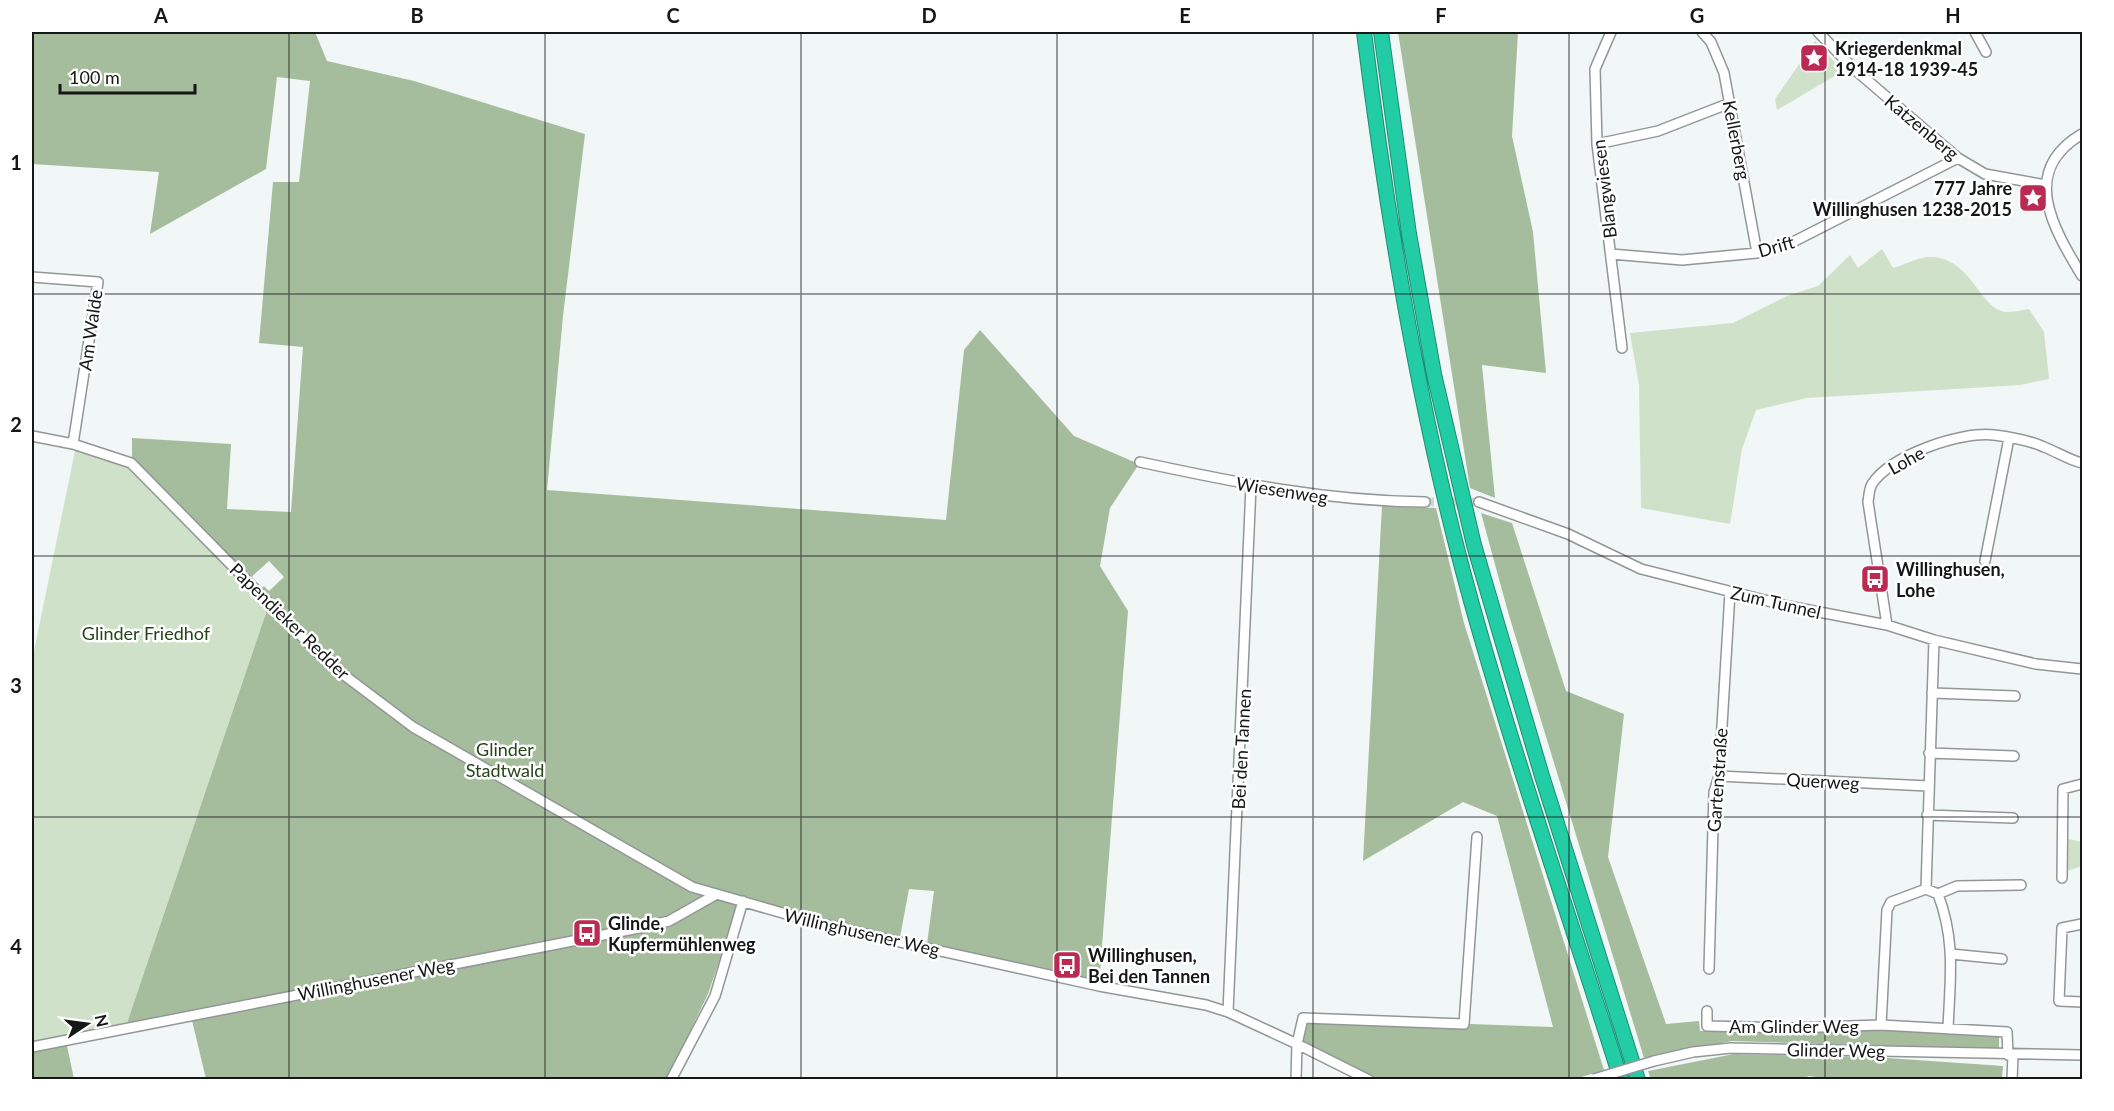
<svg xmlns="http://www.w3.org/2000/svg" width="2114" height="1111" viewBox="0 0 2114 1111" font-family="Lato,sans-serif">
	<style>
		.green { fill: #d0e1ca }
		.forest { fill: #a5bd9d }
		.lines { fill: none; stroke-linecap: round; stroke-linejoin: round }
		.minor-tunnel { stroke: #d0d5d5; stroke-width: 9; stroke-dasharray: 9 4.5; stroke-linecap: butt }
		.minor-casing { stroke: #929697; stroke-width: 12 }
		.highway-casing { stroke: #1d8d73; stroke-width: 16 }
		.minor { stroke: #fff; stroke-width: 9 }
		.highway { stroke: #22cda5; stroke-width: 14 }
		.minor-bridge-casing { stroke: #929697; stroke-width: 12; stroke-linecap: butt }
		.minor-bridge { stroke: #fff; stroke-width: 9 }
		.grid { fill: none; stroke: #151717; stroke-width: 1.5; stroke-opacity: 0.55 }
		.labels { text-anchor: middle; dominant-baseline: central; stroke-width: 5; stroke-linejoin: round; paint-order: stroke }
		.poi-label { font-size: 18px; font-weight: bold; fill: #151717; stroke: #fff; text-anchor: start }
		.street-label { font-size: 18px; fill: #151717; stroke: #fff }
		.park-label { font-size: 18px; fill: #254519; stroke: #fff }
		.neatline { fill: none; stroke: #151717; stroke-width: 2 }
		.grid-label { font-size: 20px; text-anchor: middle; font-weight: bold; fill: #151717 }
	</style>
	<rect width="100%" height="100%" fill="#f1f6f6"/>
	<path class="green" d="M 1815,41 L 1843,71 L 1777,110 L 1775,99 Z
		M 1882,249 L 1893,268 C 1904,265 1920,256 1932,257 C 1973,259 1979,310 2007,312 C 2014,312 2022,310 2029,309 L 2044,332 L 2049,379 L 2020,385 L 1807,398 L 1756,410 L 1742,449 L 1730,524 L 1641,508 L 1639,385 L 1630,333 L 1733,323 L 1787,296 L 1818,286 L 1850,255 L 1858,268 Z
		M 76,446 L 131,464 L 269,604 L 127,1023 L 32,1046 L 32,661 Z
		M 2068,839 L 2082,842 L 2082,866 L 2067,871 Z"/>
	<path class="forest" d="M 32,32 L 315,32 L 327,61 L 414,81 L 585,134 L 563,316 L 547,490 L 946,520 L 964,350 L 980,330 L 1074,436 L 1139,464 L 1110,508 L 1100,566 L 1128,611 L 1099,985 L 927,944 L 934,891 L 909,889 L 900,937 L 741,897 L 708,994 L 667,1079 L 206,1079 L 190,1012 L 127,1023 L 269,604 L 259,591 L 264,586 L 269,591 L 284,577 L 269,561 L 248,580 L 132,463 L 132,438 L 231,444 L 227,509 L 291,512 L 303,347 L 259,343 L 273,182 L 299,182 L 310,81 L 277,77 L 266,169 L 150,234 L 159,172 L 32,164 Z
		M 1398,32 L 1518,32 L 1512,136 L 1533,232 L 1546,373 L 1482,365 L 1495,498 L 1470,488 Z
		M 1382,506 L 1436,508 L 1464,623 L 1604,1070 L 1572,1080 L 1378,1079 L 1299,1040 L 1303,1018 L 1553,1027 L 1497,816 L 1463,802 L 1363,861 Z
		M 1481,513 L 1512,523 L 1566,691 L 1624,714 L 1608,857 L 1666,1024 L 1699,1021 L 1700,1031 L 1880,1030 L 1999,1037 L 1999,1050 L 1732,1041 L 1644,1058 L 1508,612 Z
		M 66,1041 L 74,1079 L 32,1079 L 32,1048 Z
		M 1734,1054 L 1873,1057 L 2003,1066 L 2002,1079 L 1835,1080 L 1809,1076 L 1799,1080 L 1651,1080 L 1648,1071 Z"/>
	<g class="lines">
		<path class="minor-tunnel" d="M 1425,502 L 1479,502"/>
		<g class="minor-casing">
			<path id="minor" d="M 1611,32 L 1595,69 L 1597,144 L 1622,348
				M 1702,32 L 1711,42 L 1724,73 L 1757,253
				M 1818,32 L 1854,69 L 1958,158 L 1985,174 L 2046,185
				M 1975,32 L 1986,52
				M 2082,134 C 2019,171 2053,228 2082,276
				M 1597,144 L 1658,131 L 1730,103
				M 1611,254 L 1682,260 L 1757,253 L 1789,244 L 1958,158
				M 32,277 L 98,282 L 73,444
				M 32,436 L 73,444 L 131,463 L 328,663 L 413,727 L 692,887 L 800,918 L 895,941 L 1099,986 L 1206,1005 L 1228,1012 L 1297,1044 L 1369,1080
				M 1140,462 C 1238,483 1325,501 1425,502
				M 1479,502 L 1568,534 L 1641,569 L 1788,606 L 1887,625 L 1934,640 L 2036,664 L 2082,669
				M 1985,561 L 2009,438
				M 1887,625 L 1868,502 C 1869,496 1869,489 1872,484 C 1891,455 1961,431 1994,435 C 2010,437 2029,440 2044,447 C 2057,452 2069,460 2082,463
				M 1934,640 L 1926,889 L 1938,894 C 1956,942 1950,979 1948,1029
				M 1932,693 L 2015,696
				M 1929,753 L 2014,756
				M 1719,776 L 1928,786
				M 1927,815 L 2013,818
				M 2062,878 L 2063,789 L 2082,784
				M 1938,894 L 1957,886 L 2021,885
				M 2082,924 L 2062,928 L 2059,1001 L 2082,1002
				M 1951,954 L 2002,959
				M 1709,969 L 1714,792 L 1719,776 L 1730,592
				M 1707,1011 L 1707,1026 L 1790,1028 L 1881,1025 L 2007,1032 L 2008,1055
				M 1228,1012 L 1251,486
				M 1881,1025 L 1887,910 L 1891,902 L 1926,889
				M 32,1047 L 644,927 L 669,921 L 715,895
				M 1654,1061 L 1693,1052 L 1731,1048 L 2082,1055
				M 671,1080 L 715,996 L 743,901
				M 1296,1080 L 1297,1044 L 1303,1018 L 1464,1024 L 1477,837
				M 2012,1080 L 2013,1055"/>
		</g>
		<g class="highway-casing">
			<path id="highway" d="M 1364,32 C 1386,209 1415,387 1460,560 C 1506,735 1567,907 1621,1080
				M 1381,32 L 1409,234 L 1434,374 L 1474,545 L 1542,776 L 1638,1080"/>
		</g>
		<use href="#minor" class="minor"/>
		<use href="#highway" class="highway"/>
		<g class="minor-bridge-casing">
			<path id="minor-bridge" d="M 1594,1079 L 1654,1061"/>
		</g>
		<use href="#minor-bridge" class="minor-bridge"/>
	</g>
	<path class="grid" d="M 289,32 L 289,1080M 545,32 L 545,1080M 801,32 L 801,1080M 1057,32 L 1057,1080M 1313,32 L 1313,1080M 1569,32 L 1569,1080M 1825,32 L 1825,1080M 32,294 L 2082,294M 32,556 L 2082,556M 32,817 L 2082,817"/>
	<defs>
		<g id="sight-square" transform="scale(1.5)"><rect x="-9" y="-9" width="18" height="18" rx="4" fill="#ba2a52" stroke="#fff"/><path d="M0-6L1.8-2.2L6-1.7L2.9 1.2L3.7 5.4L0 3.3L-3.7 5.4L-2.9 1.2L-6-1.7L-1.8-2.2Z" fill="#fff"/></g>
		<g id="bus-square" transform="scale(1.5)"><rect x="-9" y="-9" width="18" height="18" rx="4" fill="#ba2a52" stroke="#fff"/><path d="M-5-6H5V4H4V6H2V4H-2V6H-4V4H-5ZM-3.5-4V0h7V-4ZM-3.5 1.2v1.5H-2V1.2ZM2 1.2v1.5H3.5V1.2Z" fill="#fff"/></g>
	</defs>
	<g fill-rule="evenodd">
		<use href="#sight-square" x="1814" y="58"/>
		<use href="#sight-square" x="2033" y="198"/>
		<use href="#bus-square" x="1875" y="579"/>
		<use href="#bus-square" x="587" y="933"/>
		<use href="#bus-square" x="1067" y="965"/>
	</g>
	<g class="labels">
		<g class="poi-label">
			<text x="1835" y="48">Kriegerdenkmal<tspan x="1835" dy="21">1914-18 1939-45</tspan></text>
			<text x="2012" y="188" text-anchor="end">777 Jahre<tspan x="2012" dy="21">Willinghusen 1238-2015</tspan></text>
			<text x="1896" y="569">Willinghusen,<tspan x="1896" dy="21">Lohe</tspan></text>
			<text x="608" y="923">Glinde,<tspan x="608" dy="21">Kupfermühlenweg</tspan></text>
			<text x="1088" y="955">Willinghusen,<tspan x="1088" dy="21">Bei den Tannen</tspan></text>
		</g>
		<g class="street-label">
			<text transform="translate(1922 127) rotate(40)">Katzenberg</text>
			<text transform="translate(1737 140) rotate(79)">Kellerberg</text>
			<text transform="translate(1604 189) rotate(-97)">Blangwiesen</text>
			<text transform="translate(1776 246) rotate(-16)">Drift</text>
			<text transform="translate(90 330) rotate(-82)">Am Walde</text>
			<text transform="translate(1906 460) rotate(-29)">Lohe</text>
			<text transform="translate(1282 490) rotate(9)">Wiesenweg</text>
			<text transform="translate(1776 602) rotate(13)">Zum Tunnel</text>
			<text transform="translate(290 621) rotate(44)">Papendieker Redder</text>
			<text transform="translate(1241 749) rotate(-87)">Bei den Tannen</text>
			<text transform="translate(1717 780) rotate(-86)">Gartenstraße</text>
			<text transform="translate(1823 781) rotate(3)">Querweg</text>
			<text transform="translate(862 932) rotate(13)">Willinghusener Weg</text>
			<text transform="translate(376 979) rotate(-11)">Willinghusener Weg</text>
			<text x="1794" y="1026">Am Glinder Weg</text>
			<text transform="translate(1836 1050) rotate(1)">Glinder Weg</text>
		</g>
		<g class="park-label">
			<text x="146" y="633">Glinder Friedhof</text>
			<text x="505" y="749">Glinder<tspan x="505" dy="21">Stadtwald</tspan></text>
		</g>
	</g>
	<rect width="2114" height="1111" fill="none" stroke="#ffffff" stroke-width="66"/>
	<g transform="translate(87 1024) rotate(77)" stroke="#ffffff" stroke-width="4.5" paint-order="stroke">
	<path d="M0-4.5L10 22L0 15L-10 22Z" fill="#151717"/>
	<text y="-9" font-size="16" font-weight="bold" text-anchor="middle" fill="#151717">N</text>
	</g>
	<path d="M60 84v9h135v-9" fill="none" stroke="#151717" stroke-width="3"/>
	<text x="69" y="84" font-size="18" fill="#151717" stroke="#ffffff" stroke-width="4.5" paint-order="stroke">100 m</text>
	<rect x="33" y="33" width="2048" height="1045" class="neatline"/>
	<g class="grid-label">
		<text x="161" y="23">A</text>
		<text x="417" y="23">B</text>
		<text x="673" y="23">C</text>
		<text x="929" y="23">D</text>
		<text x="1185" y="23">E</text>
		<text x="1441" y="23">F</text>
		<text x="1697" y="23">G</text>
		<text x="1953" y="23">H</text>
		<text x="16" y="170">1</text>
		<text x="16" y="432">2</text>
		<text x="16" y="693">3</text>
		<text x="16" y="954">4</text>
	</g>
</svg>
